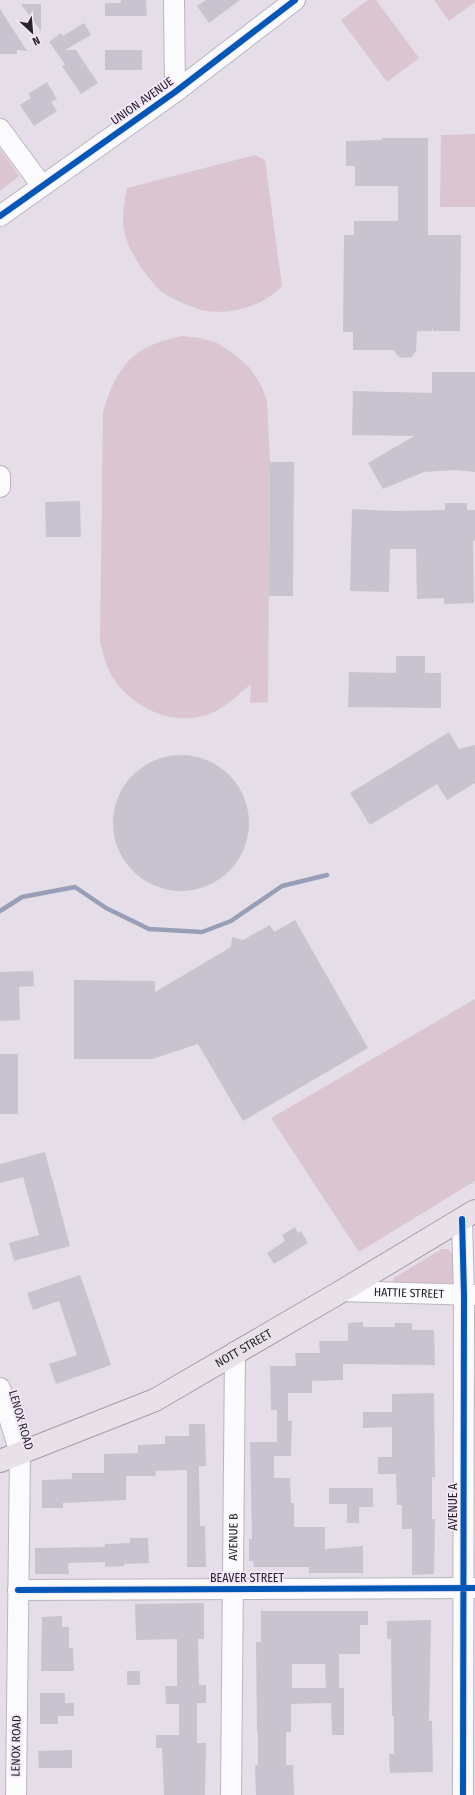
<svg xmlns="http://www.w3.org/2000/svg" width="475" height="1795" viewBox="0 0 475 1795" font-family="'Fira Sans Condensed',sans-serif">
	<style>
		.green { fill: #dbc5d0 }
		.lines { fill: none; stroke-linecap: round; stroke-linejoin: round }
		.stream { stroke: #999eb7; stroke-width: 4.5 }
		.building { fill: #c8c4cf; fill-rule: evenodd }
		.minor-casing { stroke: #bbb6be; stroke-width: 22 }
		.major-casing { stroke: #aa9ba9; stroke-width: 24 }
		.minor { stroke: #fbfafc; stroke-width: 20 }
		.major { stroke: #e9e1e8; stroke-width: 22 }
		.cycleway-casing { stroke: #f3e7fa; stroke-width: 8 }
		.cycleway { stroke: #0057b8; stroke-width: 6 }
		.labels { text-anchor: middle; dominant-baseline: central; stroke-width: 3.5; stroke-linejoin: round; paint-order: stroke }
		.street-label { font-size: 12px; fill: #29242b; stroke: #f3e7fa }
	</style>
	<rect width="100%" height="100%" fill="#e5dee9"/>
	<path class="green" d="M 368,0 L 376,0 L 419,58 L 387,82 L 341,20 Z
		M 434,0 L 475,0 L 475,2 L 449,21 Z
		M 475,134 L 475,207 L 440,207 L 441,135 Z
		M 0,149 L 19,176 L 0,191 Z
		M 255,155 L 265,160 L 282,286 C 265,305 233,315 207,311 C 197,310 173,299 165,294 C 150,284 128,251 125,234 C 121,218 124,204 127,188 Z
		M 182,336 L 200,338 L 217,343 L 235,355 L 250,368 L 262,387 L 267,402 L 270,462 L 268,702 L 250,703 L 251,684 C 239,694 228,705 214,712 C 178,729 134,710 113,678 C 106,667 103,653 100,641 L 103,412 C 117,365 133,346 182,336 Z
		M 475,999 L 475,1181 L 359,1252 L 271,1118 Z
		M 442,1249 L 448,1249 L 455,1257 L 455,1285 L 394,1283 L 393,1281 L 394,1278 Z"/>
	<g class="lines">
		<path class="stream" d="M 0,911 L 22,897 L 75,887 L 106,908 L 149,929 L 202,932 L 231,921 L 282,886 L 327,875"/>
	</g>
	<path class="building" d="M 121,0 L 146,0 L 147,16 L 105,16 L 105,3 L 121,3 Z
		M 206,0 L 240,0 L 209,23 L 197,6 Z
		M 21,4 L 41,4 L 41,31 Z
		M 0,9 L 27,51 L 17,50 L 17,54 L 0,54 Z
		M 84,23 L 91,35 L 65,50 L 76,50 L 98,83 L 81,94 L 62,66 L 65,64 L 49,42 L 61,33 L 63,36 Z
		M 105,50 L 142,50 L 142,70 L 105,70 Z
		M 47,82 L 57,99 L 51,102 L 57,111 L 34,126 L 20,105 L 31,98 L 28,94 Z
		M 382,138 L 428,138 L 428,235 L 461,235 L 460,331 L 433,331 L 433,328 L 431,331 L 417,331 L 416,351 L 412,357 L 405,358 L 399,357 L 393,350 L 353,350 L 353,332 L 343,332 L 344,235 L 354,235 L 354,221 L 398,221 L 398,186 L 355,186 L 355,166 L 346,166 L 346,141 L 382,140 Z
		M 432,372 L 475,372 L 475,472 L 456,470 L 424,472 L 383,489 L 368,463 L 414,436 L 352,435 L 353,391 L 432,393 Z
		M 270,462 L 294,462 L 293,596 L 269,596 Z
		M 80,501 L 81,537 L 46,537 L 45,502 Z
		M 445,503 L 467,503 L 467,510 L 475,510 L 475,541 L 473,541 L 474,603 L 444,604 L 444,598 L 417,599 L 416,549 L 390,549 L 389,592 L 350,591 L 352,509 L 394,511 L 445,510 Z
		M 396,656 L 425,656 L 425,673 L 441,673 L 441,708 L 348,707 L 349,672 L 396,673 Z
		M 449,732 L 459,749 L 475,745 L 475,783 L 447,800 L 437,784 L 370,825 L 350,793 Z
		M113 823a68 68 0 1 1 136 0a68 68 0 1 1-136 0Z
		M 295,920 L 368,1048 L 243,1121 L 198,1044 L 152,1059 L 74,1059 L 74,980 L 155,981 L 155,992 L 231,947 L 232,937 L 243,940 L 270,925 L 274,932 Z
		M 33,971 L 34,986 L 19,987 L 20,1020 L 0,1021 L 0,972 Z
		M 0,1054 L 18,1054 L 18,1114 L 0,1114 Z
		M 45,1152 L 70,1246 L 14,1261 L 9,1243 L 39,1235 L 23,1177 L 0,1183 L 0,1164 Z
		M 295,1227 L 298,1233 L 301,1231 L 308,1243 L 274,1264 L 267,1253 L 285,1241 L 282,1235 Z
		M 80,1275 L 111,1365 L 56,1384 L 49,1364 L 77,1355 L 59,1301 L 33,1310 L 27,1293 Z
		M 363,1322 L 363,1327 L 395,1327 L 395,1323 L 412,1323 L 412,1330 L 434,1330 L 435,1365 L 343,1364 L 343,1380 L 312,1381 L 312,1393 L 288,1393 L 288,1421 L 292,1421 L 291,1456 L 274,1456 L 274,1478 L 290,1478 L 291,1503 L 294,1503 L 294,1527 L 325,1527 L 325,1549 L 363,1546 L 363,1573 L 309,1573 L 309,1567 L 254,1567 L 253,1561 L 249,1561 L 249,1539 L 252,1539 L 250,1442 L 277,1442 L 277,1410 L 271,1410 L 270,1366 L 296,1366 L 295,1353 L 320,1353 L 319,1341 L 348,1341 L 348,1323 Z
		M 434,1393 L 435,1477 L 432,1477 L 432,1519 L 435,1519 L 434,1574 L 412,1575 L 412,1529 L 402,1529 L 402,1505 L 397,1505 L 396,1474 L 378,1474 L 378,1457 L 392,1457 L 392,1427 L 363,1428 L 363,1412 L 392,1412 L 392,1394 Z
		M 189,1424 L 205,1424 L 206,1466 L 199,1466 L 199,1473 L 200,1526 L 205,1526 L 206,1567 L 187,1567 L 187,1470 L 155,1471 L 156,1476 L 126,1476 L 126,1500 L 63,1503 L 63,1508 L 42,1508 L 42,1480 L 72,1479 L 72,1473 L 104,1473 L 104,1454 L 138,1453 L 138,1445 L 165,1444 L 165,1436 L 189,1436 Z
		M 329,1488 L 373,1488 L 373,1507 L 359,1507 L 359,1523 L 347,1523 L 347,1504 L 329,1504 Z
		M 130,1538 L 148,1538 L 149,1563 L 124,1564 L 124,1566 L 105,1567 L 105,1562 L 68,1563 L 69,1574 L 35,1574 L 35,1548 L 105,1547 L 105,1544 L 130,1543 Z
		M 204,1603 L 204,1639 L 198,1639 L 199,1685 L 206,1685 L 206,1703 L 197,1703 L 197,1743 L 206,1743 L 205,1795 L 164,1795 L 162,1748 L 156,1748 L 156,1735 L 179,1735 L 179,1704 L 166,1704 L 165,1686 L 177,1686 L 177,1639 L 136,1640 L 135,1604 Z
		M 261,1611 L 368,1611 L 368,1625 L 360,1625 L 360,1654 L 339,1654 L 339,1688 L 344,1688 L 344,1735 L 332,1735 L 331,1703 L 291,1704 L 291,1732 L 286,1732 L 286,1765 L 293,1765 L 294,1795 L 256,1795 L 255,1765 L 258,1765 L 258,1732 L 257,1732 L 256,1642 L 261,1642 ZM 292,1664 L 325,1664 L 326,1688 L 292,1688 Z
		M 62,1616 L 62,1627 L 69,1627 L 69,1648 L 73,1648 L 74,1671 L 41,1671 L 42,1617 Z
		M 431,1620 L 429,1721 L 432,1721 L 433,1772 L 390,1773 L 389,1754 L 394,1754 L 394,1716 L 392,1716 L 391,1639 L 387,1639 L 387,1621 Z
		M 127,1671 L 140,1671 L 140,1685 L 127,1685 Z
		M 40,1693 L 65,1693 L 65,1703 L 74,1703 L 74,1716 L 58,1716 L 58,1724 L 40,1724 Z
		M 72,1750 L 72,1768 L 39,1768 L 38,1751 Z"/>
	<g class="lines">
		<g class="minor-casing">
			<g id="minor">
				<path d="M 174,0 L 175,92"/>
				<path d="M 0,129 L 42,186"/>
				<path d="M 0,216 L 175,92 L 295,0"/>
				<path d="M 0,476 L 0,487"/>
				<path d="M 462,1219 L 464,1295 L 463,1795"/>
				<path id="s1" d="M 342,1291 L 475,1295"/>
				<path d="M 0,1388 L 20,1453 L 16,1795"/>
				<path d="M 18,1590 L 475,1588"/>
				<path id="s2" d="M 231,1795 L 235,1352"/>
			</g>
		</g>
		<g class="major-casing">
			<g id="major">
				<path id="s3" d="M 0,1461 L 155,1400 L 342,1291 L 475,1211"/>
			</g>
		</g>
		<use href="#minor" class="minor"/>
		<use href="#major" class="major"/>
		<g class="cycleway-casing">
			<path id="cycleway" d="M 0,216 L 175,92 L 295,0
				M 462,1219 L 464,1295 L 463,1795
				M 18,1590 L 475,1588"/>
		</g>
		<use href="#cycleway" class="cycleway"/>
	</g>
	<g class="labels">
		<g class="street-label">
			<text transform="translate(142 101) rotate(-35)">UNION AVENUE</text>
			<text stroke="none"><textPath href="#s1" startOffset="67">HATTIE STREET</textPath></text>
			<text stroke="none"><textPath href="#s3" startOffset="269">NOTT STREET</textPath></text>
			<text transform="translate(21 1420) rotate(74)">LENOX ROAD</text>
			<text transform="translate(453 1507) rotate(-90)">AVENUE A</text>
			<text stroke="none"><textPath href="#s2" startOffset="258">AVENUE B</textPath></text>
			<text x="247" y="1578">BEAVER STREET</text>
			<text transform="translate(16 1746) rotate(-89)">LENOX ROAD</text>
		</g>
	</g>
	<g transform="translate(32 32) rotate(154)" stroke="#f3e7fa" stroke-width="3" paint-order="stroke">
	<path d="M0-3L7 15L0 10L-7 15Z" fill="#29242b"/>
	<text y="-6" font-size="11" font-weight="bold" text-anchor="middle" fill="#29242b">N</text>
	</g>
</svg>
